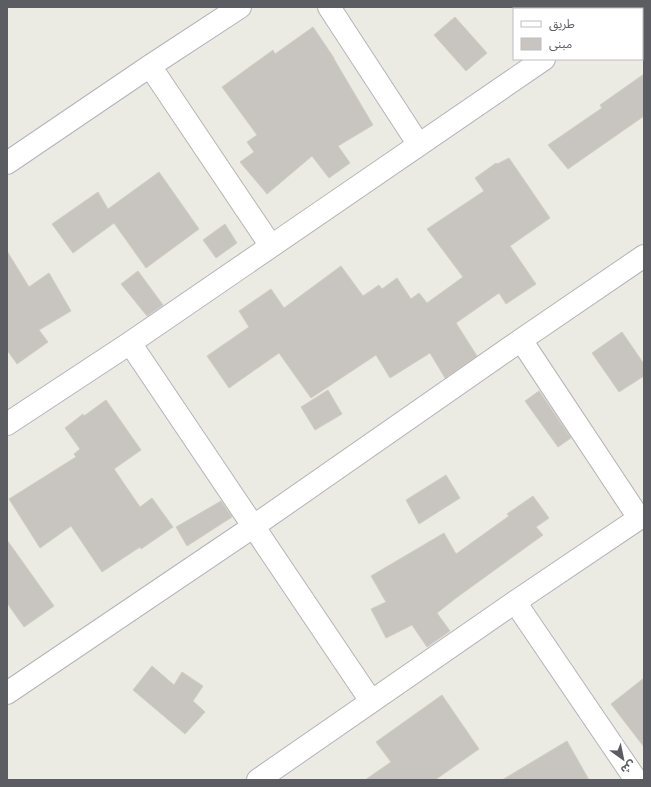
<svg xmlns="http://www.w3.org/2000/svg" width="651" height="787" viewBox="0 0 651 787" font-family="'Golos Text','Noto Sans Arabic',sans-serif">
	<style>
		.building { fill: #c8c5c0; stroke: #d0cdc1 }
		.lines { fill: none; stroke-linecap: round; stroke-linejoin: round }
		.minor-casing { stroke: #b3b4b9; stroke-width: 24 }
		.minor { stroke: #fff; stroke-width: 22 }
	</style>
	<rect width="100%" height="100%" fill="#ecebe3"/>
	<path class="building" d="M 455,17 L 487,53 L 466,71 L 434,35 Z
		M 313,27 L 334,58 L 334,59 L 373,125 L 338,146 L 350,163 L 329,178 L 312,156 L 267,194 L 240,162 L 254,152 L 247,142 L 257,135 L 222,87 L 273,50 L 275,54 Z
		M 644,74 L 644,116 L 568,169 L 548,145 L 602,108 L 600,105 Z
		M 509,158 L 550,218 L 510,246 L 536,284 L 506,304 L 499,293 L 456,323 L 477,356 L 445,378 L 430,353 L 390,378 L 376,355 L 311,398 L 279,353 L 229,388 L 207,356 L 249,327 L 239,311 L 271,289 L 284,308 L 341,266 L 363,296 L 379,285 L 382,289 L 397,278 L 411,299 L 419,293 L 427,303 L 463,277 L 427,229 L 484,191 L 475,178 L 496,163 L 497,164 Z
		M 159,172 L 199,229 L 146,268 L 114,223 L 73,253 L 52,224 L 98,192 L 108,209 Z
		M 225,224 L 237,243 L 216,258 L 203,240 Z
		M 7,251 L 29,287 L 49,273 L 71,311 L 39,330 L 48,342 L 17,364 L 7,350 Z
		M 138,271 L 163,305 L 147,316 L 121,284 Z
		M 622,332 L 644,364 L 644,376 L 619,392 L 592,353 Z
		M 328,390 L 342,414 L 315,430 L 301,407 Z
		M 539,391 L 571,438 L 558,447 L 525,401 Z
		M 106,400 L 141,450 L 114,469 L 140,507 L 152,498 L 173,527 L 141,549 L 140,547 L 102,572 L 71,526 L 40,548 L 9,499 L 76,457 L 74,454 L 80,449 L 65,428 L 83,414 L 84,416 Z
		M 446,475 L 460,498 L 419,524 L 406,500 Z
		M 533,496 L 549,518 L 536,527 L 543,535 L 456,598 L 437,613 L 450,631 L 427,647 L 412,625 L 386,638 L 371,609 L 386,602 L 371,576 L 444,533 L 456,554 L 509,516 L 507,514 Z
		M 221,501 L 232,517 L 187,546 L 176,527 Z
		M 7,540 L 54,606 L 24,627 L 7,603 Z
		M 152,666 L 174,685 L 182,672 L 203,686 L 193,701 L 205,712 L 185,734 L 133,690 Z
		M 644,678 L 644,747 L 611,704 Z
		M 442,695 L 479,749 L 435,780 L 365,780 L 391,762 L 376,742 Z
		M 567,741 L 589,780 L 502,780 Z"/>
	<g class="lines">
		<g class="minor-casing">
			<path id="minor" d="M 329,7 L 419,145
				M 612,9 L 614,7
				M 150,66 L 271,246
				M 7,163 L 150,66 L 240,7
				M 521,340 L 639,518
				M 130,343 L 371,701
				M 7,424 L 130,343 L 544,59
				M 515,602 L 636,780
				M 7,693 L 254,526 L 521,340 L 644,256
				M 258,780 L 515,602 L 644,515"/>
		</g>
		<use href="#minor" class="minor"/>
	</g>
	<rect width="651" height="787" fill="none" stroke="#5b5d62" stroke-width="16"/>
	<rect x="513" y="8" width="130" height="52" fill="#ffffff" stroke="#bdbec0"/>
	<rect x="521" y="21" width="20" height="6" fill="#ffffff" stroke="#bdbec0"/>
	<text x="549" y="28" font-size="12" fill="#5b5d62">طريق</text>
	<rect x="521" y="38" width="20" height="12" fill="#c8c5c0" stroke="#bdbec0"/>
	<text x="549" y="48" font-size="12" fill="#5b5d62">مبنى</text>
	<g transform="translate(623 759) rotate(147)" stroke="#ffffff" stroke-width="3" paint-order="stroke">
	<path d="M0-3L7 15L0 10L-7 15Z" fill="#5b5d62"/>
	<text y="-6" font-size="11" font-weight="bold" text-anchor="middle" fill="#5b5d62">ش</text>
	</g>
</svg>
